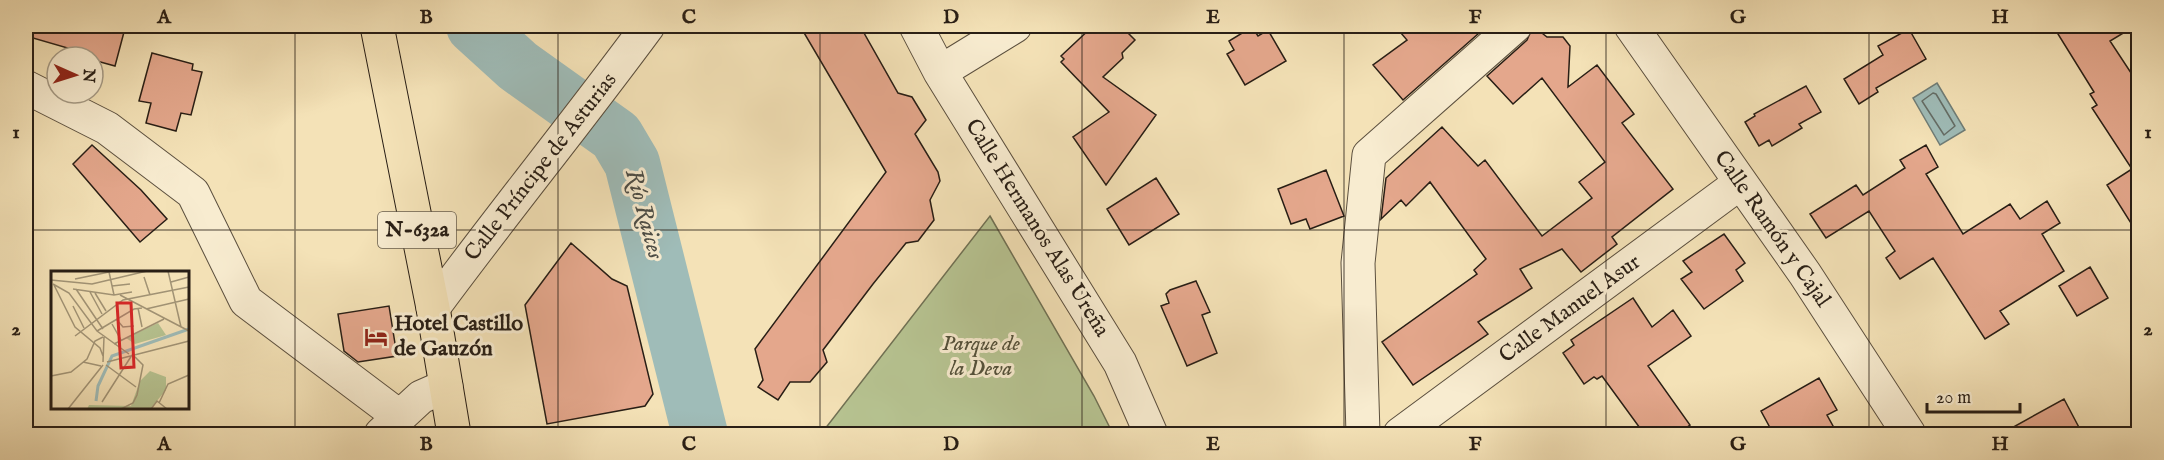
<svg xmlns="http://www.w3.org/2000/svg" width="2164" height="460" viewBox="0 0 2164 460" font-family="'IM FELL English',serif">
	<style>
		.green { fill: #b7c492; stroke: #707154; stroke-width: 1.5 }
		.water { fill: #9fbcb8; stroke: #6f7d77; stroke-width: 1.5 }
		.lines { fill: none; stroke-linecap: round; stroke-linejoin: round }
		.shore { stroke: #646d66; stroke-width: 1.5 }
		.river { stroke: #9fbcb8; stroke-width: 56 }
		.building { fill: #e4a78c; stroke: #281e15; stroke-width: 1.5 }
		.minor-casing { stroke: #5b4f3e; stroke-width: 35 }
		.major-casing { stroke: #281e15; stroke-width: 35 }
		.minor { stroke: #f8ecd0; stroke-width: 33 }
		.major { stroke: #f4e2b7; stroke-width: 33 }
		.grid { fill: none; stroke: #281e15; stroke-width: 1.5; stroke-opacity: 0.55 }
		.labels { text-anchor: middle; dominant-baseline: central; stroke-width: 6; stroke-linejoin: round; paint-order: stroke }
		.shield { fill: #f8ecd0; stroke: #665c4d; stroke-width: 1.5 }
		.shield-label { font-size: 21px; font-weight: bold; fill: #281e15 }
		.street-label { font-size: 22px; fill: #281e15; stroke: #f8ecd0 }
		.poi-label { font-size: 22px; font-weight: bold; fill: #281e15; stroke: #f8ecd0; text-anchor: start }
		.park-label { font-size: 22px; font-style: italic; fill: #53503a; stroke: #f8ecd0 }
		.water-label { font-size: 24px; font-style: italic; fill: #4c4d46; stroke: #f8ecd0 }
		.inset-river { fill: none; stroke: #9fbcb8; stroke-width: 3 }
		.inset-road { fill: none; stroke: #a29476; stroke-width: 1.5 }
		.view { fill: #d62828; fill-opacity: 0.15; stroke: #d62828; stroke-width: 3 }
		.inset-edge { fill: none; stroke: #281e15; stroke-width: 3 }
		.neatline { fill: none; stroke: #281e15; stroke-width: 2 }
		.grid-label { font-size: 20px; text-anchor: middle; font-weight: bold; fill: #281e15 }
	</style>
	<rect width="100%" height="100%" fill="#f4e2b7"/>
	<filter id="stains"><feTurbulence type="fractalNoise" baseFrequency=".00333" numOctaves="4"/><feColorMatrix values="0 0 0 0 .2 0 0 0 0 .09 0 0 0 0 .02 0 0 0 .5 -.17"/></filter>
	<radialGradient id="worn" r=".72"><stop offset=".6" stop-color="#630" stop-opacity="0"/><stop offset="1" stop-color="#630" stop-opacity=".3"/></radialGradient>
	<path class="green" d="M 990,216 L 1094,396 L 1113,434 L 821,434 Z"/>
	<path class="water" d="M 1937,83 L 1965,130 L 1940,145 L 1913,98 Z"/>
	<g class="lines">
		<path class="shore" d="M 1933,93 L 1936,94 L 1955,126 L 1944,135 L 1922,101 Z"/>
		<path class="river" d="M 474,26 L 518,66 L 616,136 L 632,163 L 700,434"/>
	</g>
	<path class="building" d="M 26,26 L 121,26 L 119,31 L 124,32 L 115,66 L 93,60 L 93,57 L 85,57 L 85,53 L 26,36 Z
		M 800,26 L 860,26 L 898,93 L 912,97 L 926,120 L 915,134 L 938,172 L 940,181 L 930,200 L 934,220 L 918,241 L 906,243 L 873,284 L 823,350 L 827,362 L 810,382 L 790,382 L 778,400 L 758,387 L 763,380 L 755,349 L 886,172 Z
		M 1093,26 L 1121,26 L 1135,40 L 1122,53 L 1123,58 L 1103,77 L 1156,115 L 1106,185 L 1073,137 L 1109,112 L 1061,62 L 1064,59 L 1061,56 Z
		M 1395,26 L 1487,26 L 1403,100 L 1373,65 L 1407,40 Z
		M 1533,26 L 1547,37 L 1563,37 L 1570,46 L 1568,87 L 1597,65 L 1634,114 L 1622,123 L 1673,189 L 1612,237 L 1617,244 L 1581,272 L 1562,249 L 1520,269 L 1532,288 L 1478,322 L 1488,334 L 1413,385 L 1382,342 L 1477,274 L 1474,270 L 1486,259 L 1430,182 L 1406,206 L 1401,200 L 1381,219 L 1386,178 L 1442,127 L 1478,166 L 1485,160 L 1542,236 L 1592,198 L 1579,182 L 1605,162 L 1542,78 L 1513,104 L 1487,76 L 1527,40 Z
		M 2053,26 L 2135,26 L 2110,41 L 2139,85 L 2139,236 L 2107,185 L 2132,169 L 2092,108 L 2097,105 L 2090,94 L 2094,92 Z
		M 1252,27 L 1258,36 L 1268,30 L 1286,61 L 1245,85 L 1227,54 L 1234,50 L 1229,41 Z
		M 1909,29 L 1926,59 L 1876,88 L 1878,92 L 1859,104 L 1844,79 L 1883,55 L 1878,46 Z
		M 152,53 L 193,64 L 192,70 L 202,72 L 191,115 L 181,113 L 176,131 L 146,123 L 151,103 L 139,101 Z
		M 1806,86 L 1821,112 L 1799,124 L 1802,128 L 1772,146 L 1769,140 L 1759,146 L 1745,122 L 1755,116 L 1754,114 Z
		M 92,145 L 141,190 L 167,219 L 140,242 L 73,164 Z
		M 1926,145 L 1938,167 L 1926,174 L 1963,234 L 2010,204 L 2020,219 L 2047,201 L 2060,223 L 2042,234 L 2064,271 L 2000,311 L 2009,324 L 1985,339 L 1933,258 L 1900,279 L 1886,258 L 1895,251 L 1869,211 L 1826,238 L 1810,214 L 1856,185 L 1863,195 L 1905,168 L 1900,160 Z
		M 1326,170 L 1344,216 L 1310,229 L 1306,219 L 1291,224 L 1278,189 Z
		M 1156,178 L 1179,214 L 1129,245 L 1107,209 Z
		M 1724,234 L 1745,263 L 1736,270 L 1743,281 L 1704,309 L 1681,279 L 1692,272 L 1683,261 Z
		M 571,243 L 612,279 L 627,286 L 653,394 L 645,406 L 547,424 L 525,305 Z
		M 2090,267 L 2108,298 L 2077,316 L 2059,286 Z
		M 1196,281 L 1210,312 L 1202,315 L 1217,353 L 1187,366 L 1161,306 L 1169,303 L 1166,294 L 1170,290 Z
		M 1633,298 L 1652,327 L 1673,310 L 1691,336 L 1648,366 L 1690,425 L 1676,435 L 1645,435 L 1602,376 L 1597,379 L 1594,377 L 1584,384 L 1563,353 L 1574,345 L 1571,340 Z
		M 389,306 L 397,356 L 358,362 L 344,351 L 338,314 Z
		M 1819,378 L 1837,410 L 1827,415 L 1838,435 L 1774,435 L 1761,411 Z
		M 2064,399 L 2083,435 L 1999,435 Z"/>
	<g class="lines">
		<g class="minor-casing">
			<path id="minor" d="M 916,26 L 940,72 L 1120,363 L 1151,434
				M 1631,26 L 1805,274 L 1909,434
				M 940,72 L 1015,26
				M 26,87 L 107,128 L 193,193 L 246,301 L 400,417
				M 433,308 C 503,213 578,121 648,26
				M 381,434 L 421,397 L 446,386
				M 1363,434 L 1358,263 L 1369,155 L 1515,26
				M 1400,434 L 1740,183"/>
		</g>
		<g class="major-casing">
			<path id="major" d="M 377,26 L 433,308 L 454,434"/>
		</g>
		<use href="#minor" class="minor"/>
		<use href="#major" class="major"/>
	</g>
	<path class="grid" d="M 295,26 L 295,434M 558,26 L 558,434M 820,26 L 820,434M 1082,26 L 1082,434M 1344,26 L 1344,434M 1606,26 L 1606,434M 1869,26 L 1869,434M 26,230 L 2138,230"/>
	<defs>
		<g id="hotel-bare" transform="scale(1.8)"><path d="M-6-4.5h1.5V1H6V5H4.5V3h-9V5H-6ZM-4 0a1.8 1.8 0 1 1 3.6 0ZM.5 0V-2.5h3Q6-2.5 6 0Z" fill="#8f2418" stroke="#f8ecd0" stroke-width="2.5" paint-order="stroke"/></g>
	</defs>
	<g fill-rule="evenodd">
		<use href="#hotel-bare" x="376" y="337"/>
	</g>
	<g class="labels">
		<rect class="shield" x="378" y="212" width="78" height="36" rx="4.5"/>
		<g class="shield-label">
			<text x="417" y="230">N-632a</text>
		</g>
		<g class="street-label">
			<text transform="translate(541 167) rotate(-52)">Calle Príncipe de Asturias</text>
			<text transform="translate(1037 228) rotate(58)">Calle Hermanos Alas Ureña</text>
			<text transform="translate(1772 229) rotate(55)">Calle Ramón y Cajal</text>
			<text transform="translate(1570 309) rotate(-36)">Calle Manuel Asur</text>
		</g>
		<g class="poi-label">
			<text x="394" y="324">Hotel Castillo<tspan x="394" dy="25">de Gauzón</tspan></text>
		</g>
		<g class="park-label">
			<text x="981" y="344">Parque de<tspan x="981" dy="25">la Deva</tspan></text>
		</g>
		<g class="water-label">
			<text transform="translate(644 214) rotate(75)">Río Raices</text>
		</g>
	</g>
	<g transform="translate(51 271)">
		<rect width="138" height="138" fill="#f4e2b7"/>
		<path d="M 107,52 L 115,64 L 84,73 L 75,67 ZM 99,100 L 115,106 L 115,119 L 99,138 L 36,138 L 38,134 L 80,135 L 89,110 Z" fill="#b7c492"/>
		<path class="inset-river" d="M 45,130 L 47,115 L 61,85 L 138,58"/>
		<path class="inset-road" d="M 16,0 L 35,0M 117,0 L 130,56M 58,1 L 63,24M 93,6 L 99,24M 24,8 L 63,0M 0,9 L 41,13 L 96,0M 120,11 L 138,6M 2,13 L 18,22 L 46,60 L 78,83M 3,14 L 24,56 L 49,77 L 52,85M 61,15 L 79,13M 22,18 L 63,24 L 81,21M 25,18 L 52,58M 39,21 L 51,43M 44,22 L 55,40M 69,24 L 138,60M 22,35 L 33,57M 87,37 L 91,56M 95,38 L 138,28M 66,49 L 72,56 L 83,55M 61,53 L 70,69M 46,60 L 83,38 L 91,37M 24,65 L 72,29 L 138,16M 63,73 L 113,48M 32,91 L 50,95M 52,91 L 53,66M 56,91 L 138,70M 55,94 L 85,116M 0,105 L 20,101 L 36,88 L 44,70 L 52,66M 51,131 L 81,84M 108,132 L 117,113 L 138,104M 17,138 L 52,94M 70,138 L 82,132 L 86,124 L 92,94 L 83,85M 100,138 L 106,130 L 116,138"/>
		<path class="view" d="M 66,32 L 80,32 L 83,96 L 70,97 Z"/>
		<rect width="138" height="138" class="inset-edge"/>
	</g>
	<rect width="2164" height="460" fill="none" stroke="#f4e2b7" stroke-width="66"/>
	<g transform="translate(75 75) rotate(93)"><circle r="28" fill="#f8ecd0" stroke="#a59a85" stroke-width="1.5"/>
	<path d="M0-4.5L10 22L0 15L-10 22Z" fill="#8f2418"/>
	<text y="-9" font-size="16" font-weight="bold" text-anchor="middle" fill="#281e15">N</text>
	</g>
	<path d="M1927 403v9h93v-9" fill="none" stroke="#281e15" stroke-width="3"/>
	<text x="1936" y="403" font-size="18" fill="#281e15" stroke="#f8ecd0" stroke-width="4.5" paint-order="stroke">20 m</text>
	<rect x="33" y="33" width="2098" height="394" class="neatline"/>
	<g class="grid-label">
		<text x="164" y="23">A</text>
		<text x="426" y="23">B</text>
		<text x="689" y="23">C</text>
		<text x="951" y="23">D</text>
		<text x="1213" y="23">E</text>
		<text x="1475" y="23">F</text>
		<text x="1738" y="23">G</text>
		<text x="2000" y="23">H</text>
		<text x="16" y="138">1</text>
		<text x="2148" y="138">1</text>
		<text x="16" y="335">2</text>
		<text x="2148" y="335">2</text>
		<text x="164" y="450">A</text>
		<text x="426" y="450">B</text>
		<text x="689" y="450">C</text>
		<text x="951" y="450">D</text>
		<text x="1213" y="450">E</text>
		<text x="1475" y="450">F</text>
		<text x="1738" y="450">G</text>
		<text x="2000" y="450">H</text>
	</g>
	<rect width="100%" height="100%" filter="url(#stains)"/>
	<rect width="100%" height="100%" fill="url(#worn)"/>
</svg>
